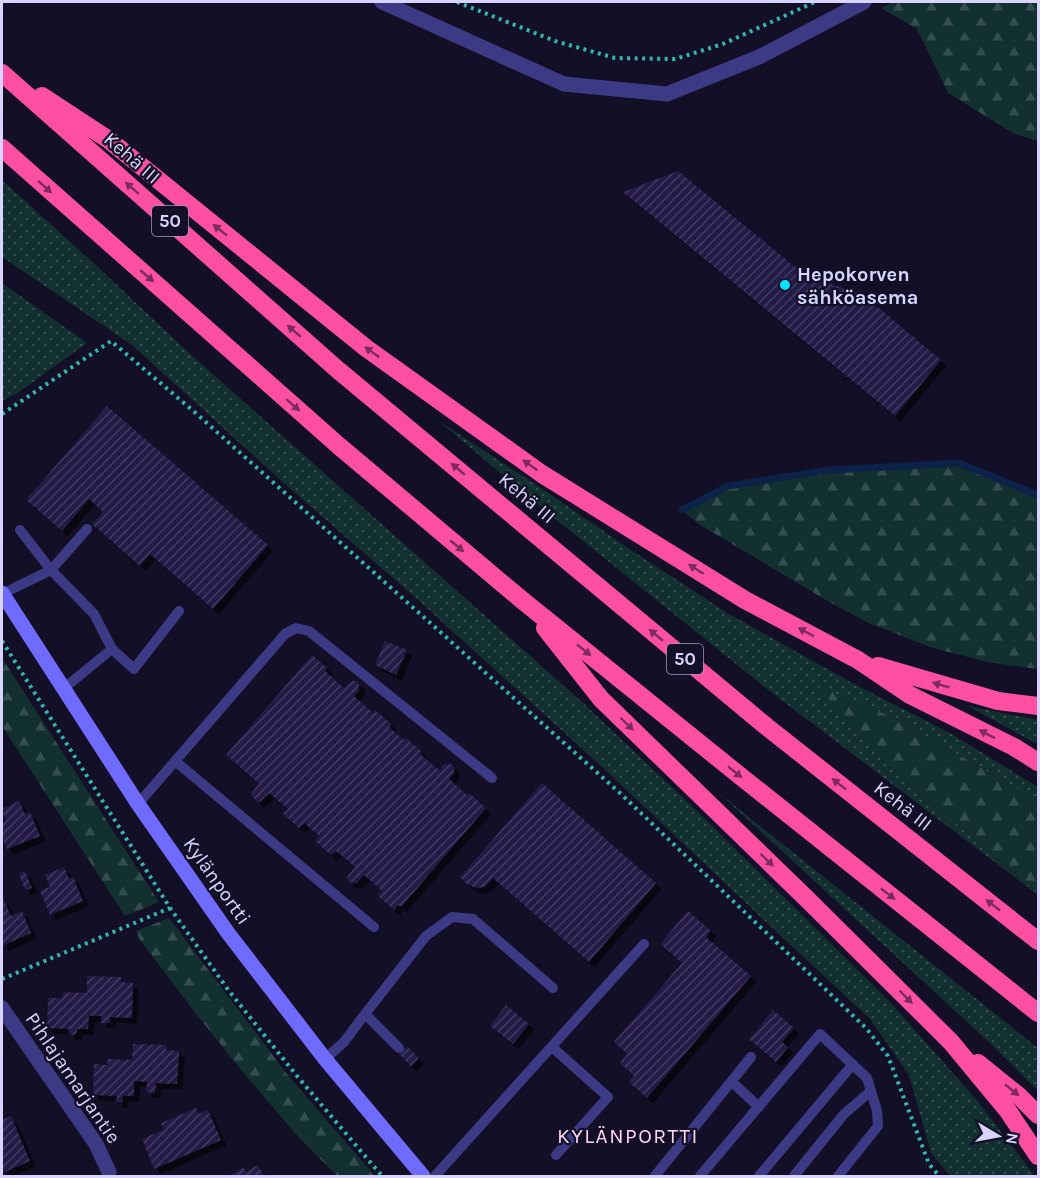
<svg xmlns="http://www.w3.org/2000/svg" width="1040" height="1178" viewBox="0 0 1040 1178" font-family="Karla,sans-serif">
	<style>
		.grass { fill: url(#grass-dots) }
		.forest { fill: url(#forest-firs) }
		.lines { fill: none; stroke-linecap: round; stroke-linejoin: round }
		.stream { stroke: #0c2248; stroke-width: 7 }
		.building { fill: url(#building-hatch); filter: url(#shadow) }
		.path { stroke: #2fb8b0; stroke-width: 4; stroke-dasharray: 3 4.5; stroke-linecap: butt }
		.lane { stroke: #3d3a85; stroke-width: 10 }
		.street { stroke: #3d3a85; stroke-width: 15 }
		.secondary { stroke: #6f6bff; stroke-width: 15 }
		.highway { stroke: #ff4fa3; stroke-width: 18 }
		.oneway { fill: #7d2c5e }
		.poi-dot { fill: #00e5ff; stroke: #130f26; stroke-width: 2 }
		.labels { text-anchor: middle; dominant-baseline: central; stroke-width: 4.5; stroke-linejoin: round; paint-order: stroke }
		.shield { fill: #130f26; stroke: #9e99be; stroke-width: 1.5 }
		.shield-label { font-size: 18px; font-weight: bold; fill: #d9d4ff }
		.street-label { font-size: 20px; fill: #d9d4ff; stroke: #130f26 }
		.poi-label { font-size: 20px; font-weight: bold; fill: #d9d4ff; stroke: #130f26; text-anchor: start }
		.neighbourhood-label { font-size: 21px; letter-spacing: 1.5px; fill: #ffd6f0; stroke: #130f26 }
	</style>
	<defs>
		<pattern id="grass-dots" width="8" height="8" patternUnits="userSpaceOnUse" patternTransform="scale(1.5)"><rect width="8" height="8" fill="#12302f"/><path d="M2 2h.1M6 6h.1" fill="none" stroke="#344d4e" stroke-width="1.8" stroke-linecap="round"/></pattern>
		<pattern id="forest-firs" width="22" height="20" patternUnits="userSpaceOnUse" patternTransform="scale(1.5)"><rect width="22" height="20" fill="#12302f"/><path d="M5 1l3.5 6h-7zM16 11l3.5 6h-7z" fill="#344d4e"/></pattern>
		<pattern id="building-hatch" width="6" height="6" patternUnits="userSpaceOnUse" patternTransform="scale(1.5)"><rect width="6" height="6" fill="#241b47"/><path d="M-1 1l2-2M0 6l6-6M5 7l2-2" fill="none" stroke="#433b63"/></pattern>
		<filter id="shadow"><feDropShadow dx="5.5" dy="5.5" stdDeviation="0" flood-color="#0009"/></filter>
	</defs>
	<rect width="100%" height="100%" fill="#130f26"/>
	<path class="grass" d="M 2,180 L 99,268 L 189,353 L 582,702 L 695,809 L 890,1002 L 976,1099 L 1035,1176 L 950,1176 L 931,1153 L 909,1075 L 870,1019 L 765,921 L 601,766 L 417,599 L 287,486 L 132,345 L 2,257 Z
		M 2,283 L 87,343 L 19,392 L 2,401 Z
		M 439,421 L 547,492 L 631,550 L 729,614 L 856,685 L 950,733 L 1038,787 L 1038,801 L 899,720 L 819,687 L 884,763 L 1038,893 L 1038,895 L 771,692 L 538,505 Z
		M 968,706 L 1038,720 L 1038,744 L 1035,743 Z
		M 720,794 L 1038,1048 L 1038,1091 L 992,1045 Z"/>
	<path class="forest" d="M 894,2 L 1038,2 L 1038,141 L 1013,133 L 948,93 L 917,29 L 881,8 Z
		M 959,463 L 1038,495 L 1038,669 L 987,662 L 930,647 L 871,624 L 831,603 L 700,525 L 682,510 L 728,486 L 829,470 Z
		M 2,658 L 159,902 L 125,916 L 2,726 Z
		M 818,686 L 899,720 L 1038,801 L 1038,893 L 884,763 Z
		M 169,918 L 287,1074 L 375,1176 L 337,1176 L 293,1131 L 242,1071 L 194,1011 L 140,940 L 136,931 Z"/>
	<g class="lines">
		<path class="stream" d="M 682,510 L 728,486 L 829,470 L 959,463 L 1038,495"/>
	</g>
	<path class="building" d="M 678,171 L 806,276 L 862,294 L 941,360 L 895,416 L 623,192 Z
		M 107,406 L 268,545 L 213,609 L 150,554 L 140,566 L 92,524 L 103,512 L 89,499 L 62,531 L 26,500 Z
		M 385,641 L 407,650 L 396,675 L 375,665 Z
		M 312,655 L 327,668 L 325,671 L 344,688 L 352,681 L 356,681 L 359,684 L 359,690 L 354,696 L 373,713 L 375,710 L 391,724 L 389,727 L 404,740 L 406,738 L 422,752 L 420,754 L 439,770 L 444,764 L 451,764 L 454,767 L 454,773 L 449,779 L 467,795 L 469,793 L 486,808 L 401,907 L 398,905 L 394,910 L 378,896 L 382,891 L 364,875 L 357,883 L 353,883 L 349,882 L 347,877 L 355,867 L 336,851 L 331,855 L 315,841 L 319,836 L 304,823 L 299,828 L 283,814 L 288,809 L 269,793 L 260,802 L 256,801 L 251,794 L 253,791 L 259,784 L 226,755 Z
		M 542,783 L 656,883 L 589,962 L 493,878 L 485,887 L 476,888 L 467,884 L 460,877 Z
		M 19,801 L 25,814 L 30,812 L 40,836 L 7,849 L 2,837 L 2,823 L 6,821 L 2,809 Z
		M 64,867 L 69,879 L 73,877 L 83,901 L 50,915 L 40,891 L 50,887 L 45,875 Z
		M 25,871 L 32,888 L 25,890 L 19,874 Z
		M 2,896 L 11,916 L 22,911 L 31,933 L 2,946 Z
		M 688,911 L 711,931 L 706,937 L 751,976 L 647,1098 L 629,1082 L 634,1076 L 620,1063 L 627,1054 L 614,1042 L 682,963 L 660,944 Z
		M 87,976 L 121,977 L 121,982 L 133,983 L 132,1018 L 110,1017 L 110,1023 L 101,1023 L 101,1016 L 89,1016 L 88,1029 L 77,1029 L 76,1035 L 68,1034 L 69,1029 L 47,1028 L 48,998 L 62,998 L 63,992 L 87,993 Z
		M 506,1005 L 529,1024 L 513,1044 L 490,1026 Z
		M 773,1010 L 794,1028 L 782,1042 L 788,1047 L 776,1062 L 749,1039 Z
		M 133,1044 L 166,1045 L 166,1050 L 179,1051 L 177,1084 L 156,1083 L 155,1093 L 146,1092 L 147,1082 L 134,1081 L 134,1096 L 123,1096 L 122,1102 L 116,1102 L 117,1096 L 93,1095 L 94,1064 L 107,1065 L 108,1059 L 132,1060 Z
		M 407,1046 L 419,1058 L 411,1066 L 399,1054 Z
		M 196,1108 L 199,1114 L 208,1110 L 221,1140 L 154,1169 L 142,1139 L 164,1130 L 161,1123 Z
		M 11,1116 L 30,1161 L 2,1173 L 2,1120 Z
		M 257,1165 L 265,1176 L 229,1176 L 243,1167 L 247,1172 Z"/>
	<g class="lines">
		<path class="path" d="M 457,2 L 555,41 L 615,58 L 675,59 L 723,44 L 815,2
			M 2,414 L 111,341 L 198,415 L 621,794 L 866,1028 L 888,1056 L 929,1164 L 939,1176
			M 2,641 L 170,908 L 229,991 L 297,1076 L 382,1176
			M 2,979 L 170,908"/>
		<path class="lane" d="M 20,530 L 51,570 L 87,529
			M 2,594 L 51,570 L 94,614 L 112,649
			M 63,689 L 112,649 L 134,669 L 179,611
			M 175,761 L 374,927
			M 138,804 L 285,634 L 296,628 L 309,631 L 492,778
			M 365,1014 L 426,936 L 452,917 L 473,919 L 553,988
			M 552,1047 L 608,1097 L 556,1155
			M 325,1059 L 344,1042 L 365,1014 L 399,1048
			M 732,1082 L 759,1107
			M 435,1176 L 644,944
			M 655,1176 L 751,1057
			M 700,1176 L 820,1034 L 867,1078 L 877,1111 L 878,1126 L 838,1176
			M 759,1176 L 853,1064
			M 794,1176 L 844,1114 L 871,1091"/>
		<path class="street" d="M 382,2 L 564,84 L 667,94 L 759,57 L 864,2
			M 2,1008 L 96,1144 L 109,1172"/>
		<path class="secondary" d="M 2,593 L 138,804 L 228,933 L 325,1059 L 423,1176"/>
		<path class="highway" d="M 2,73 L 338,370 L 767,727 L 1038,941
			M 42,96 L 109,140 L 366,348 L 542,474 L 745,600 L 858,660 L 910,695 L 1014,747 L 1038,762
			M 2,148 L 339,446 L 522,600 L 734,771 L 1038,1013
			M 545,628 L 601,699 L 808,900 L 951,1042 L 1008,1111 L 1038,1156
			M 878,666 L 998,701 L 1038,706
			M 978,1063 L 1019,1096 L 1038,1115"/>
	</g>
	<defs><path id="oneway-solid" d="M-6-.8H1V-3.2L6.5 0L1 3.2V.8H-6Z" transform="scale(1.5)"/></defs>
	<g class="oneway">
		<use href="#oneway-solid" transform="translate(45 187) rotate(42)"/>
		<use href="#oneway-solid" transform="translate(132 188) rotate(-139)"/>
		<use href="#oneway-solid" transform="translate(220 230) rotate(-141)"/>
		<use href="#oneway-solid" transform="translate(147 276) rotate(41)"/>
		<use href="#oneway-solid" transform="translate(294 331) rotate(-139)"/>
		<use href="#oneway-solid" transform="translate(372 352) rotate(-144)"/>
		<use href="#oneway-solid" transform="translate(293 405) rotate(41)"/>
		<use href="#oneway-solid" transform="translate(530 465) rotate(-145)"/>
		<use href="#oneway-solid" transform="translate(458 469) rotate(-140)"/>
		<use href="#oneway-solid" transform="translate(457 546) rotate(40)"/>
		<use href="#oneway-solid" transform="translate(696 569) rotate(-148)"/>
		<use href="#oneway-solid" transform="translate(806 632) rotate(-152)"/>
		<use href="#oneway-solid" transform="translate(656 635) rotate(-140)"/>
		<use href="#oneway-solid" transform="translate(584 650) rotate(39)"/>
		<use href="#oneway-solid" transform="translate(941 685) rotate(-164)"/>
		<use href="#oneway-solid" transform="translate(627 724) rotate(44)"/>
		<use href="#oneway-solid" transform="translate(987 734) rotate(-153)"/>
		<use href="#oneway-solid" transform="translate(735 772) rotate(39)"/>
		<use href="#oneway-solid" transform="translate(839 784) rotate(-142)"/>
		<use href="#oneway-solid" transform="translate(767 860) rotate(44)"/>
		<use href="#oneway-solid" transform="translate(888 894) rotate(38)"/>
		<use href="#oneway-solid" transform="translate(993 905) rotate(-142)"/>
		<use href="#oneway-solid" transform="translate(906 997) rotate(45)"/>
		<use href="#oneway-solid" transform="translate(1012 1090) rotate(39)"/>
	</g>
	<circle class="poi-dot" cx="785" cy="285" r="6"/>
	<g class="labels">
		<g class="shield">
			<rect x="152" y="206" width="36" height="30" rx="4.5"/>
			<rect x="667" y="644" width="36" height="30" rx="4.5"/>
		</g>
		<g class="shield-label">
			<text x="170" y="221">50</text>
			<text x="685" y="659">50</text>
		</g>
		<g class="street-label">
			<text transform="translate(132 158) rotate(41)">Kehä III</text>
			<text transform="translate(527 498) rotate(40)">Kehä III</text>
			<text transform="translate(903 806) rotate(38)">Kehä III</text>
			<text transform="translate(217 881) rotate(55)">Kylänportti</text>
			<text transform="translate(73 1078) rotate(56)">Pihlajamarjantie</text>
		</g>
		<g class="poi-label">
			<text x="797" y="274">Hepokorven<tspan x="797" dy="23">sähköasema</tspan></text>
		</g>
		<g class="neighbourhood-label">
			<text x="628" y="1136">KYLÄNPORTTI</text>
		</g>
	</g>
	<rect width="1040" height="1178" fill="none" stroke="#d9d4ff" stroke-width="6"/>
	<g transform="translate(998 1136) rotate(100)" stroke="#130f26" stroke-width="4.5" paint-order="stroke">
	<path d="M0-4.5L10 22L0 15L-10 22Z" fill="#d9d4ff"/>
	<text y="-9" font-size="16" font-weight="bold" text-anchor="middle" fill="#d9d4ff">N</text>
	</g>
</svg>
